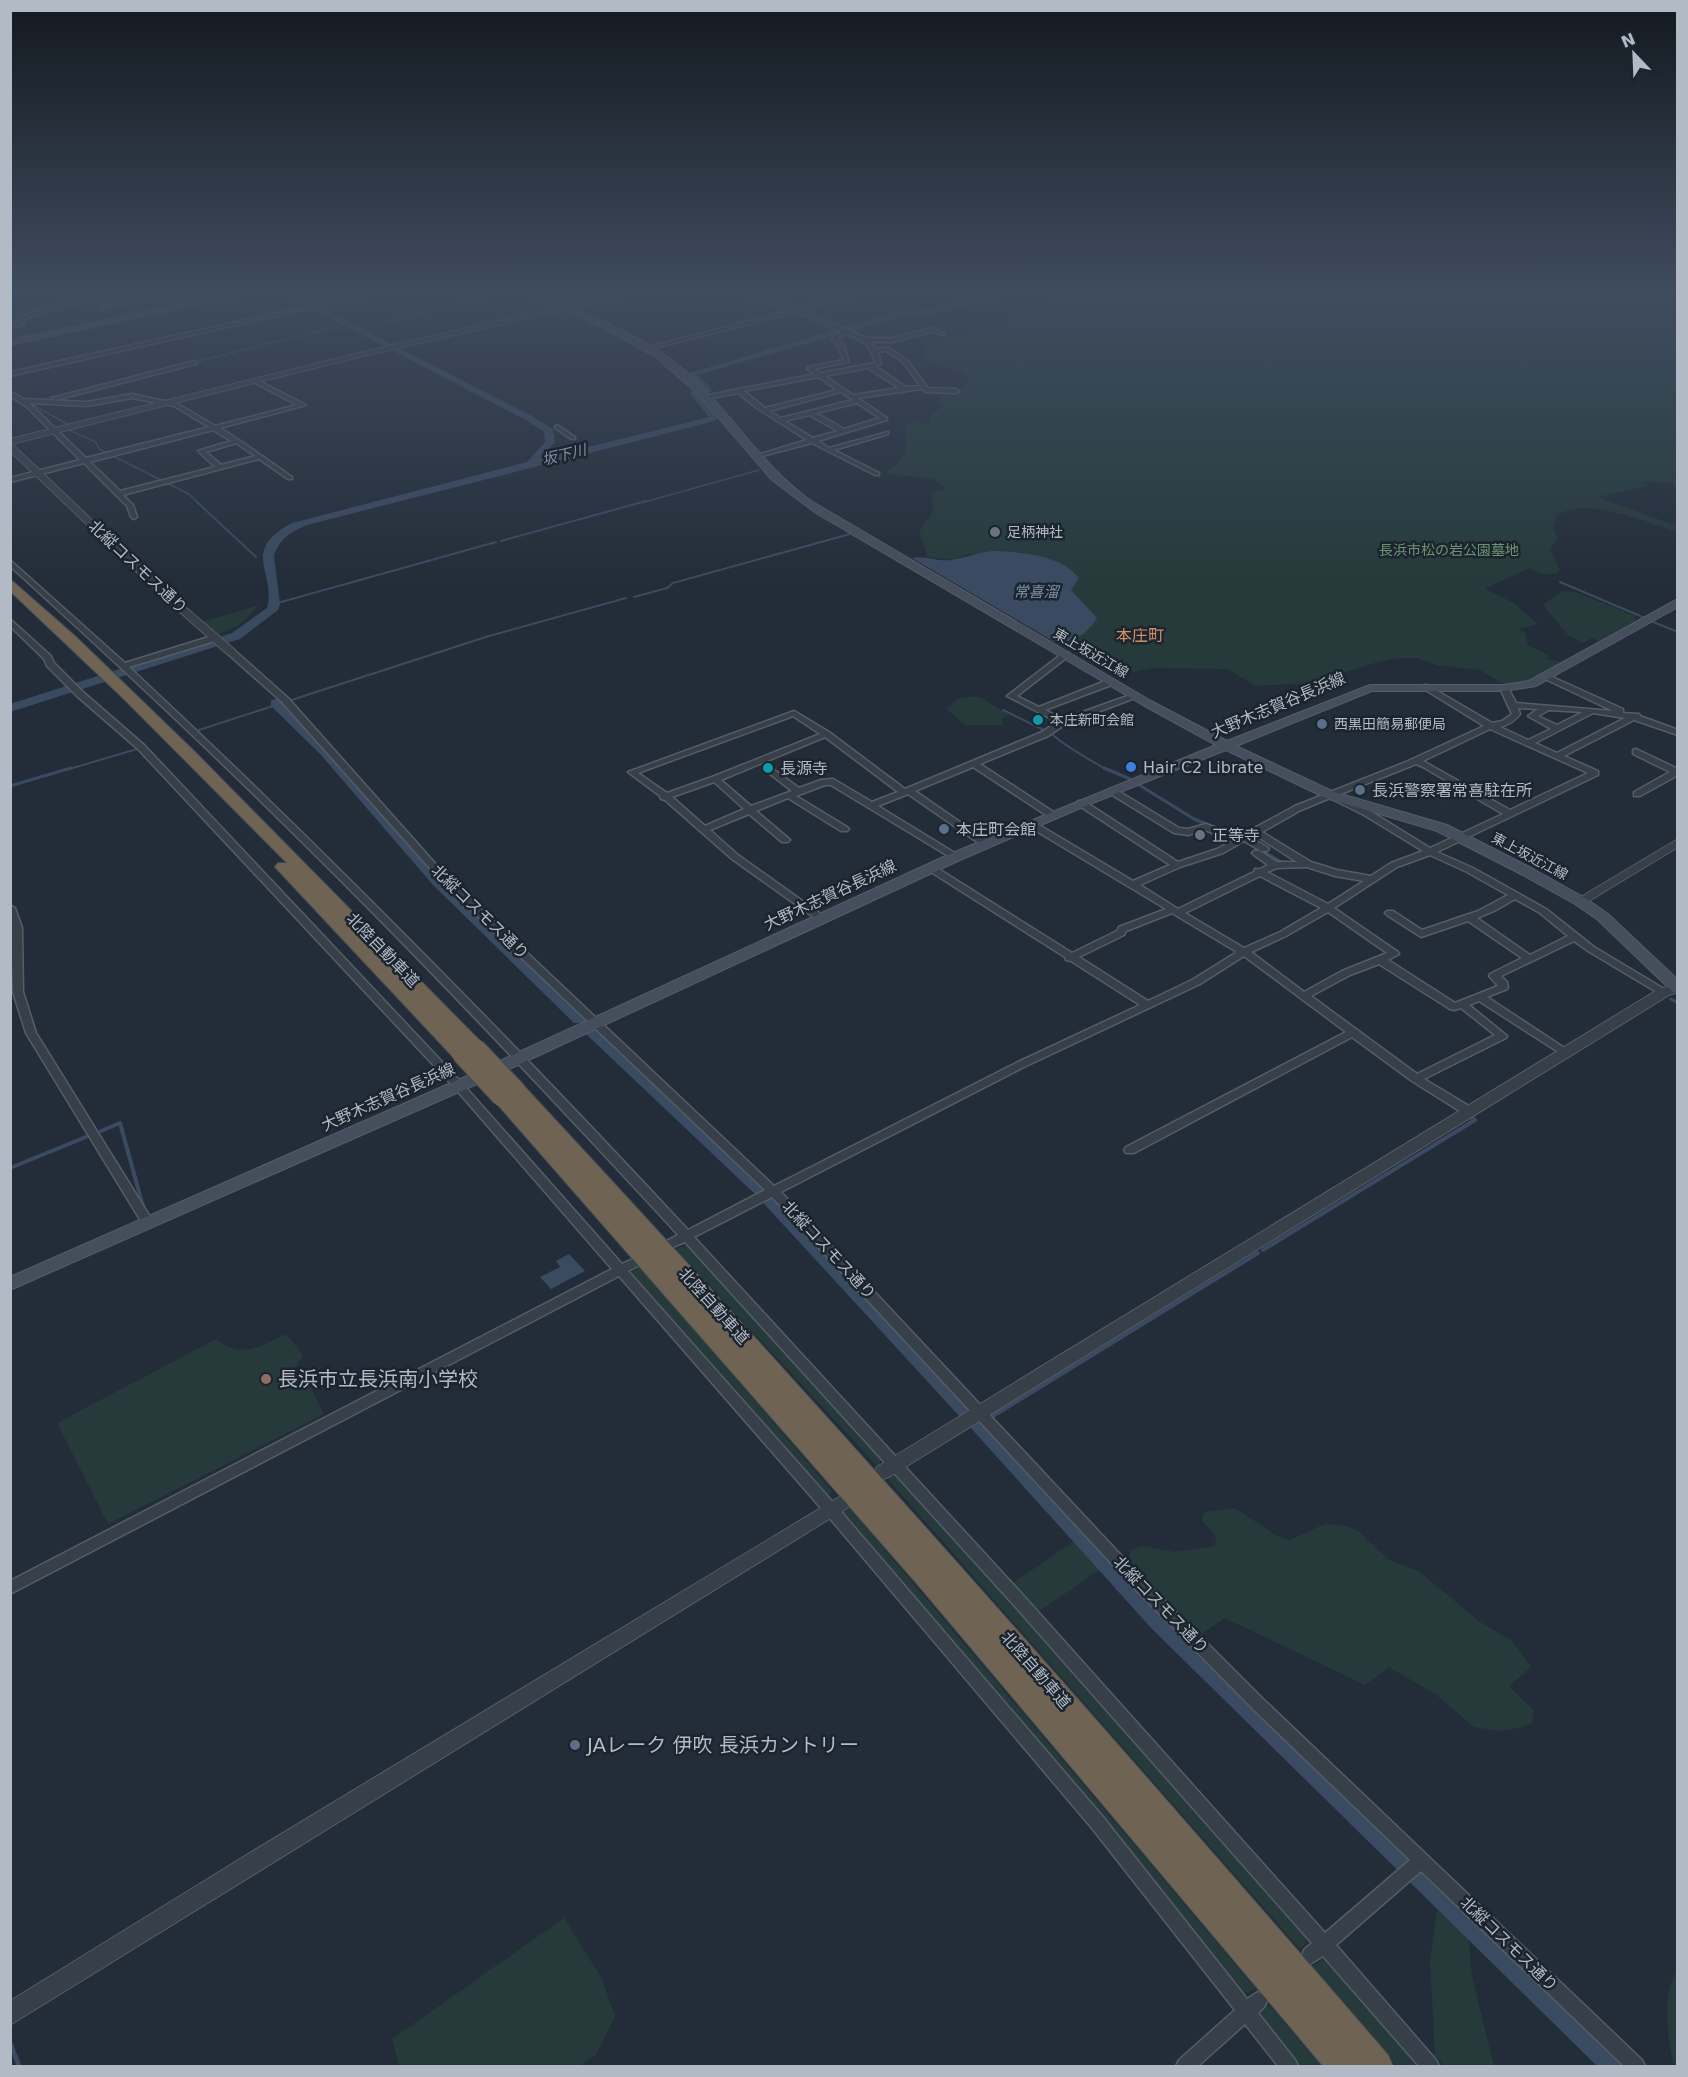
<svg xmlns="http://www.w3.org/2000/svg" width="1688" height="2077" viewBox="0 0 1688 2077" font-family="'DejaVu Sans','Noto Sans JP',sans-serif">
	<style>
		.green { fill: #263a3b }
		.water { fill: #3a4a61 }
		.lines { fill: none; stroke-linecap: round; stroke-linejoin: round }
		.stream-far4 { stroke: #3a4a61; stroke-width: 1.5 }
		.stream-far3 { stroke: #3a4a61; stroke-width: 2 }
		.stream-far2 { stroke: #3a4a61; stroke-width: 3 }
		.stream-far1 { stroke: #3a4a61; stroke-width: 4 }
		.stream { stroke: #3a4a61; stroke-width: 4.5 }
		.river { fill: #3a4a61; fill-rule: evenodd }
		.minor-casing { stroke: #555d67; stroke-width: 3 }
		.tertiary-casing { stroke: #555d67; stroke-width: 2 }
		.secondary-casing { stroke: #555d67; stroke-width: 2 }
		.motorway-casing { stroke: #424a54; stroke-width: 2 }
		.minor { fill: #373f49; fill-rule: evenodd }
		.tertiary { fill: #373f49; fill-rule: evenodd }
		.secondary { fill: #454e5c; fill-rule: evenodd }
		.motorway { fill: #6f6454; fill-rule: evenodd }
		.motorway-bridge-casing { stroke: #424a54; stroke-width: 20; stroke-linecap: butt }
		.motorway-bridge { stroke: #6f6454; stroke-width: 18 }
		.worship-dot { fill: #6b7280; stroke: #1c242e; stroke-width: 2 }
		.culture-dot { fill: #0f9aa8; stroke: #1c242e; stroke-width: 2 }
		.service-dot { fill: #5c6f8a; stroke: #1c242e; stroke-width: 2 }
		.shop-dot { fill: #3f7fe0; stroke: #1c242e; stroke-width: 2 }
		.education-dot { fill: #8d6e63; stroke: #1c242e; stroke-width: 2 }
		.labels { text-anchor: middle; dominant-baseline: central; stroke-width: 5; stroke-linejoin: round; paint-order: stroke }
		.far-poi-label { font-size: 14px; fill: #b2bac5; stroke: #1c242e; text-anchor: start }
		.far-park-label { font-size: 14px; fill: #6b9474; stroke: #1c242e }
		.far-street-label { font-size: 14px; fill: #b2bac5; stroke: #1c242e }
		.far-water-label { font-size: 15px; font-style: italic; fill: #7c90ab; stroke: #1c242e }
		.street-label { font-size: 16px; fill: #b2bac5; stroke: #1c242e }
		.far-quarter-label { font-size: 16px; fill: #cc9166; stroke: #1c242e }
		.poi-label { font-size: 16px; fill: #b2bac5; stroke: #1c242e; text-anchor: start }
		.near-poi-label { font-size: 20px; fill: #b2bac5; stroke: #1c242e; text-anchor: start }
	</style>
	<rect width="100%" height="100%" fill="#232d39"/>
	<path class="green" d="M 1189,291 L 1677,291 L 1677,489 L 1674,488 L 1673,483 L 1646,482 L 1648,486 L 1597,497 L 1677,526 L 1677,532 C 1649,523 1583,495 1557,516 L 1553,528 L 1557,539 L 1550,549 L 1560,571 C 1549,577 1540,574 1529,568 L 1485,589 L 1514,603 L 1538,624 L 1519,629 L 1525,633 L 1528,645 L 1550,656 L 1546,659 L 1563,662 L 1532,680 L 1506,686 L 1480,670 L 1437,665 L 1417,658 L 1397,658 L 1378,662 L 1345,672 L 1339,680 L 1328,682 L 1256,686 L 1227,669 L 1153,668 L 1134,672 L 1120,661 L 1097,666 L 1058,644 L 1072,641 L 1076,596 L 1071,589 L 969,554 L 952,560 L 923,556 L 927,554 L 919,532 L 933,512 L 932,492 L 947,489 L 934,479 L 887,474 L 887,471 C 909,458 907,449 905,425 L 914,422 L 928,425 L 931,414 L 944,406 L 939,401 L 941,397 L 960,391 L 970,381 L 962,372 L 923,359 L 926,345 L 932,341 L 997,327 L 1044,302 L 1130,299 Z
		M 1562,591 L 1575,592 L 1635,616 L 1635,621 L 1599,641 L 1592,638 L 1583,643 L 1568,635 L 1543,605 Z
		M 259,605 L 241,624 L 217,635 L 202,622 Z
		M 969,697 L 980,697 L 1008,714 L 1002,719 L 1003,725 L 965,725 L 946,709 L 958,699 Z
		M 1446,779 L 1467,791 L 1441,801 L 1420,789 Z
		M 690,1244 L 883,1455 L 878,1467 L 676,1249 Z
		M 639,1266 L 833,1492 L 824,1498 L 629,1275 Z
		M 286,1334 L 303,1355 L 294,1370 L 296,1381 L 310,1386 L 324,1414 L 108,1524 L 57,1423 L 216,1339 C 241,1360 261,1346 286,1334 Z
		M 894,1475 L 902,1477 L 1304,1928 L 1306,1943 L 1300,1949 L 887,1478 Z
		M 846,1504 L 1256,1989 L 1241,1994 L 839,1512 Z
		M 1235,1508 L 1279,1537 L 1290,1540 L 1325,1524 L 1347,1526 L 1358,1531 L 1389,1560 L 1420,1572 L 1480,1622 L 1512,1641 L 1531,1667 L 1509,1686 L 1534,1711 L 1532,1722 L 1523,1727 L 1499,1731 L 1474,1727 L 1435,1694 L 1389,1667 L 1365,1685 L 1225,1618 L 1201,1634 L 1130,1568 L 1130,1550 L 1142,1546 L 1175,1552 L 1215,1546 L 1216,1537 L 1202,1520 L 1205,1512 Z
		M 1077,1539 L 1104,1567 L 1039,1611 L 1013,1583 Z
		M 1437,1910 L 1468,1934 L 1472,1976 L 1494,2066 L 1444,2066 L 1435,2055 L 1430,1962 Z
		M 564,1918 L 602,1979 L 615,2016 L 596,2055 L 579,2066 L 399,2066 L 392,2039 Z
		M 1322,1960 L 1336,1964 L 1425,2066 L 1397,2066 L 1311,1967 Z
		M 1677,1971 L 1678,2066 L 1674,2066 C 1668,2043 1661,1991 1677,1971 Z
		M 1268,2003 L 1321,2066 L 1297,2066 L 1261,2022 L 1261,2010 Z"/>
	<path class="water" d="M 994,551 C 1020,552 1063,555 1079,578 L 1071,590 L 1097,618 C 1087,634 1076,640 1058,644 L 912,558 C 926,555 937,562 951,560 C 965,558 979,552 994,551 Z
		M 569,1254 L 585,1271 L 551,1289 L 540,1277 L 560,1267 L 556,1261 Z"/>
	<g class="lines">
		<path class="stream-far4" d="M 357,330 L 512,291
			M 195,362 L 336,327 L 345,330
			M 39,400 L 97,386
			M 33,402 L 31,404 L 69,425 L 69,430 L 96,442 L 99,449 L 189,494 L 198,503
			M 641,503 L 759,470"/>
		<path class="stream-far3" d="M 196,501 L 256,557
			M 501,541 L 646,501
			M 265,556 L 268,556
			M 1560,582 L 1645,618
			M 634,597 L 667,588 L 673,583 L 850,534
			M 274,604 L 496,542
			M 1653,622 L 1678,632
			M 1003,710 L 1046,731
			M 199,730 L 489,636 L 626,598
			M 1051,733 C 1065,747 1089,759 1107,770
			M 66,770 L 137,749"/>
		<path class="stream-far2" d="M 1104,768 L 1128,778 L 1194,819 L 1239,837
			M 10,786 L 71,768
			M 1261,850 L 1283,863
			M 1254,956 L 1254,951 L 1270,944
			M 1267,964 L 1283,977
			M 1671,999 L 1678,1003"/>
		<path class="stream-far1" d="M 101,1131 L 120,1123 L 144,1210
			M 10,1168 L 86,1137
			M 1263,1250 L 1475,1120 L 1469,1116
			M 988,1419 L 1258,1253"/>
		<path class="stream" d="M 10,2042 L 19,2066"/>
		<path class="river" d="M 278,291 L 288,291 L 530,415 L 553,429 L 555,442 L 540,459 L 709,417 L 690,393 L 695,390 L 719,417 L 715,421 L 307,525 C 291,532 279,539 274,556 L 280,604 L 278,610 L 240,639 L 10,712 L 10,704 L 232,633 L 267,608 C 277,573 239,551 292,523 L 527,462 L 545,442 L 544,432 L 524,419 Z
			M 1011,291 L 1026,291 L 932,314 L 900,317 L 697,375 L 711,388 L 711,392 L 703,392 L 686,374 L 896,312 L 932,308 Z
			M 276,699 L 281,700 L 329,749 L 443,879 L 586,1015 L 588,1019 L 586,1023 L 574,1023 L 433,885 L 321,755 L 271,706 L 271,700 Z
			M 593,1026 L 599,1027 L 769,1188 L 1168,1615 L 1626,2056 L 1630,2066 L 1597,2066 L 1152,1629 L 969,1426 L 966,1419 L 961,1418 L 757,1196 L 587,1035 L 585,1031 L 587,1027 Z"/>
		<g class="minor-casing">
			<path id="minor" d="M 78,291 C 85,290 91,293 95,299 L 138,291 L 148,291 L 93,303 L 90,301 L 40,313 L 40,315 L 23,319 L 25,324 L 10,328 L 10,324 L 19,322 L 17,317 L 33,313 L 33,311 L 88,298 Z
				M 175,291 L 182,291 L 201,302 L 196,303 L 179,294 L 102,309 L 99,307 Z
				M 377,291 L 386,291 L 10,376 L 10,372 Z
				M 734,291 L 742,291 L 797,308 L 864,291 L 873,291 L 802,310 L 867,338 L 892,338 L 932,328 L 944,333 L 944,335 L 932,332 L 892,342 L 870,342 L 876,349 L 889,348 L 907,360 L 928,388 L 956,389 L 959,391 L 956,393 L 926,392 L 922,389 L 858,398 L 887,418 L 887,420 L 818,441 L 829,448 L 888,432 L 888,434 L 834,450 L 879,473 L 879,475 L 875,475 L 812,443 L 754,458 L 754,456 L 807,440 L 754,406 L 738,393 L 706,399 L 703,397 L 704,396 L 815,374 L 807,369 L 807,367 L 844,360 L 837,345 L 832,340 L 835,334 L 842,332 L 796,312 L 647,350 L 644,348 L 791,310 ZM 847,334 C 864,341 870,344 875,363 L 821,373 L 814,369 L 849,362 L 843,344 L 838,340 L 839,336 ZM 886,351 L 903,362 L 920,386 L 906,387 L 875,366 L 881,364 L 878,352 ZM 868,368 L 899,388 L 853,395 L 825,376 ZM 819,377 L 837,390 L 765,408 L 744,391 ZM 841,392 L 853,400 L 781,418 L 769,411 ZM 857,403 L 880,418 L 844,429 L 816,413 ZM 809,415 L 838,431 L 813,438 L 785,421 Z
				M 194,361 L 197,363 L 196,364 L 55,400 L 52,398 Z
				M 257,380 L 306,405 L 220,428 L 242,442 L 292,477 L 292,479 L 288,479 L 259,459 L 123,495 L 133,505 L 137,517 L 134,519 L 131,517 L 127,506 L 84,463 L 10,482 L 10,478 L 80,460 L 27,407 L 10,396 L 10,391 L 23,399 L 87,402 L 132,394 L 178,404 L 215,426 L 297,405 L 255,383 L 255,381 ZM 132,398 L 174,406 L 209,427 L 86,458 L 29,403 L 87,406 ZM 213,430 L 231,441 L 198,451 L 215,467 L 120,491 L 90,462 ZM 236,443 L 255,456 L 221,465 L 206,452 Z
				M 557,425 L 575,437 L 575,439 L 571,439 L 555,428 L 555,426 Z
				M 10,560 L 125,663 L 212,636 L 218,636 L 218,640 L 129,667 C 322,847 508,1036 688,1230 L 765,1190 L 443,883 L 282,702 L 228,654 L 228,650 L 234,650 L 288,698 L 449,879 L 774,1186 L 1016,1063 L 1140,1005 L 1071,961 L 1066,960 L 1065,957 L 928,870 L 926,868 L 928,866 L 934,866 L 1072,953 L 1117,931 L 1119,927 L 1166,909 L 1028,826 L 1026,824 L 1028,822 L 1034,822 L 1133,881 L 1170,865 L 1078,805 L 1078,801 L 1084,801 L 1178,862 L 1217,849 L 1232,841 L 1205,830 L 1188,835 L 1174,833 L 1109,793 L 1109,789 L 1115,789 L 1179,828 L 1188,829 L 1206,824 L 1238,837 L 1295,806 L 1406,762 L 1484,726 L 1424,689 L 1424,685 L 1427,685 L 1492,723 L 1502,721 L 1512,714 L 1500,688 L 1504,686 L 1507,686 L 1516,703 L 1613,711 L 1545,679 L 1544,677 L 1548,675 L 1623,709 L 1623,713 L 1639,714 L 1640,716 L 1678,730 L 1678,735 L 1634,720 L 1564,756 L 1598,771 L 1598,775 L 1437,852 L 1473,868 L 1546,909 L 1594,947 L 1669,992 L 1664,995 L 1660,994 L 1588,951 L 1574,941 L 1501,976 L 1507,982 L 1508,987 L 1507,989 L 1487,997 L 1572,1053 L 1571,1055 L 1563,1055 L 1479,1001 L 1469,1005 L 1507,1036 L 1506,1038 L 1424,1079 L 1474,1109 L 1476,1112 L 1474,1115 L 1466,1115 L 1412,1081 L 1352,1037 L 1134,1153 L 1126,1153 L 1124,1150 L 1126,1147 L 1346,1032 L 1244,956 L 1200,984 L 1024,1067 L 781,1192 L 1147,1583 L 1263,1699 L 1642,2060 L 1645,2066 L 1624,2066 L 1421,1871 L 1336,1945 L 1436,2060 L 1439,2066 L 1419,2066 L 1323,1956 L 1310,1964 L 1304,1962 L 1302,1956 L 1304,1950 L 1312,1943 L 1012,1603 L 685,1242 L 670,1248 L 666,1247 L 664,1244 L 666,1241 L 678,1235 L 670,1226 C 549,1095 427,965 300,840 C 206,746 109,656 10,566 ZM 1518,708 L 1538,709 L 1528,716 L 1551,729 L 1528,740 L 1500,727 C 1508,725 1515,721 1520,714 ZM 1549,710 L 1583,712 L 1557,725 L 1538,716 ZM 1593,713 L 1625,718 L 1557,753 L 1535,743 ZM 1490,729 L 1588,773 L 1510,810 L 1423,761 ZM 1416,764 L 1423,767 L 1503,814 L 1430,848 L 1370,811 L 1338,795 ZM 1330,798 L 1364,815 L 1423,851 L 1391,863 L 1371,876 L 1337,870 L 1311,862 L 1262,832 L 1301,810 ZM 1255,835 L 1297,862 L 1277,862 L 1260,851 L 1254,851 L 1252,853 L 1254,855 L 1268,865 L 1260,869 L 1255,869 L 1254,872 L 1178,909 L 1140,885 L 1180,867 L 1223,853 L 1244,841 L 1261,851 L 1267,851 L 1269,849 L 1267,847 L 1251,838 ZM 1430,855 L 1467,872 L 1508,895 L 1478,911 L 1422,930 L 1393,911 L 1387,911 L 1385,913 L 1387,915 L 1421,937 L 1468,921 L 1522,958 L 1490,974 L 1489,976 L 1498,986 L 1455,1003 L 1388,960 L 1399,954 L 1398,952 L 1334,908 L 1397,867 ZM 1307,867 L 1335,876 L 1364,881 L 1328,904 L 1267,872 L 1277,868 ZM 1260,876 L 1321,908 L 1280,932 L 1244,948 L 1185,913 ZM 1515,899 L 1540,913 L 1568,936 L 1530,955 L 1477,918 L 1496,910 ZM 1328,912 L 1387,953 L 1342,971 L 1304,992 L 1251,952 L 1286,936 ZM 1172,913 L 1237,952 L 1192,980 L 1148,1001 L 1079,957 L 1124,935 L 1126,931 ZM 1379,964 L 1450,1009 L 1454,1010 L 1461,1008 L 1495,1035 L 1417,1074 L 1311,996 L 1350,975 ZM 772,1197 L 1137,1591 L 1253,1709 L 1410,1860 L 1325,1933 L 1022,1594 L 694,1237 Z
				M 10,619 L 51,656 L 54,663 L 83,692 L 144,745 L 461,1082 L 622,1264 L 637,1257 L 641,1258 L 643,1261 L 641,1264 L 628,1271 L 837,1507 L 1103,1817 L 1247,1999 L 1258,1992 L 1264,1995 L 1267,2001 L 1264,2007 L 1258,2013 L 1295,2060 L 1298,2066 L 1278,2066 L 1245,2024 L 1198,2066 L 1176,2066 L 1179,2060 L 1235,2010 L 1091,1827 L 827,1515 L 619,1276 L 10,1594 L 10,1581 L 612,1269 L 453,1086 L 138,749 L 77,696 L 47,666 L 44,659 L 10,626 Z
				M 1063,653 L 1069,653 L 1070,655 L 1017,696 L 1039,707 L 1108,680 L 1114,680 L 1114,684 L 1045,710 L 1063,719 L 1133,694 L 1136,694 L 1140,696 L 1066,724 L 1048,736 L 980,764 L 1055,813 L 1056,815 L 1055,817 L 1049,817 L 973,767 L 915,791 L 989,842 L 991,844 L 989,846 L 983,846 L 908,794 L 878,806 L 958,855 L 960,857 L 958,859 L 955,860 L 831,785 L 825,785 L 796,796 L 847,827 L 849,829 L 847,831 L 841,831 L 788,798 L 756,811 L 788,838 L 790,840 L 788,842 L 782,842 L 749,814 L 710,830 L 738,855 L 825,917 L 827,919 L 825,921 L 819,921 L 732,859 L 665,800 L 661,799 L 660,796 L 628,772 L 794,711 L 829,732 L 905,789 L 1042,732 L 1057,722 L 1007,696 ZM 793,716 L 820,734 L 712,777 L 667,793 L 638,773 ZM 825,737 L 898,792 L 872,802 L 833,779 L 821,780 L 799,788 L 773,769 L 769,772 L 770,774 L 792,791 L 751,806 L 721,780 ZM 714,782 L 744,809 L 705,826 L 672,797 Z
				M 1636,749 L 1678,769 L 1678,775 L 1640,796 L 1634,796 L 1634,792 L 1670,772 L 1633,754 L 1633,750 Z
				M 10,905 L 15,908 L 22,928 L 23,992 L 36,1033 L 152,1220 L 154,1223 L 152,1226 L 144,1226 L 26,1033 L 13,992 Z"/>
		</g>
		<g class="tertiary-casing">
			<path id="tertiary" d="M 625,291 L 635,291 L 599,302 L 363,356 L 12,444 L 169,593 L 235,650 L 235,654 L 227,654 L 163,597 L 10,451 L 10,439 L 363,352 Z
				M 1678,839 L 1678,847 L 1584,904 L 1576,904 L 1574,901 Z
				M 1678,984 L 1678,992 L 1669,995 L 889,1477 L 883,1479 L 877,1477 L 874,1472 L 877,1467 L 1659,989 Z
				M 849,1491 L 855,1493 L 858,1498 L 855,1503 L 10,2025 L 10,2001 L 248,1854 Z"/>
		</g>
		<g class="secondary-casing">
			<path id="secondary" d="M 244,291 L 258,291 L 10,345 L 10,340 Z
				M 518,291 L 528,291 C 586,314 648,335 694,379 C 735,419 764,467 811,501 L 1151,701 L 1227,741 L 1370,685 L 1504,685 L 1529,681 L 1678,599 L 1678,607 L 1536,686 L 1504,691 L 1372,691 L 1236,746 L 1334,792 L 1447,825 L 1533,869 L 1585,898 L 1608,914 L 1678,980 L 1678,993 L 1673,992 L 1598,920 L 1575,904 L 1523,875 L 1437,831 L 1326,798 L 1226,750 L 1085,806 L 960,860 L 477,1084 L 10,1290 L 10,1277 L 467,1076 L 950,854 L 1216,745 L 1143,705 L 816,513 L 772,480 L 698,394 L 657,358 L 600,326 Z"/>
		</g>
		<g class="motorway-casing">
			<path id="motorway" d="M 10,579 L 75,636 L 194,751 L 483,1044 L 486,1048 L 483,1052 L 470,1053 L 468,1058 L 454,1058 L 275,867 L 278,863 L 287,863 L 125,700 L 10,591 Z
				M 517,1084 L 524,1086 C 819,1403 1105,1727 1388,2055 L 1393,2066 L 1323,2066 L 918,1585 L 491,1097 L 494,1092 L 508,1092 L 510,1086 Z"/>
		</g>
		<use href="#minor" class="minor"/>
		<use href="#tertiary" class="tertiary"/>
		<use href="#secondary" class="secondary"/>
		<use href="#motorway" class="motorway"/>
		<g class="motorway-bridge-casing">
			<path id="motorway-bridge" d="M 476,1048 L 517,1091
				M 461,1054 L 501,1097"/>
		</g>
		<use href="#motorway-bridge" class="motorway-bridge"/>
	</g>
	<linearGradient id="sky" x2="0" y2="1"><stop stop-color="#13191f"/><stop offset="0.5" stop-color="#3f4c5f"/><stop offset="1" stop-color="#3f4c5f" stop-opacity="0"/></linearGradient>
	<rect width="1688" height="582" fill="url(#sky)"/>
	<g class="worship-dot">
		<circle cx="995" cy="532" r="6"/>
		<circle cx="1200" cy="835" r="6"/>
	</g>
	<g class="culture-dot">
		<circle cx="1038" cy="720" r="6"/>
		<circle cx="768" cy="768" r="6"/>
	</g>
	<g class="service-dot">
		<circle cx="1322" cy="724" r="6"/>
		<circle cx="1360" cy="790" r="6"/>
		<circle cx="944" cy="829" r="6"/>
		<circle cx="575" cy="1745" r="6"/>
	</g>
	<circle class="shop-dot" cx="1131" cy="767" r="6"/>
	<circle class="education-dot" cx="266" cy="1379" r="6"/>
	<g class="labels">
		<g class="far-poi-label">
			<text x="1007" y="532">足柄神社</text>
			<text x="1050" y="720">本庄新町会館</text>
			<text x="1334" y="724">西黒田簡易郵便局</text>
		</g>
		<g class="far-park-label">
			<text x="1449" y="550">長浜市松の岩公園墓地</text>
		</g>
		<g class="far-street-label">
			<text transform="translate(1091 653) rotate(30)">東上坂近江線</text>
			<text transform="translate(1530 856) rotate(28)">東上坂近江線</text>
		</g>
		<g class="far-water-label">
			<text transform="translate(564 455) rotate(-14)">坂下川</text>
			<text x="1036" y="592">常喜溜</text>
		</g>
		<g class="street-label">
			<text transform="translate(138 567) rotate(43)">北縦コスモス通り</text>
			<text transform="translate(1278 705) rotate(-23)">大野木志賀谷長浜線</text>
			<text transform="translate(830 895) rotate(-25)">大野木志賀谷長浜線</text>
			<text transform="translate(480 912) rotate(44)">北縦コスモス通り</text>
			<text transform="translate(383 950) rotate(46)">北陸自動車道</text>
			<text transform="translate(388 1097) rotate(-24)">大野木志賀谷長浜線</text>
			<text transform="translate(829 1250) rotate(47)">北縦コスモス通り</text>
			<text transform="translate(714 1306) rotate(48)">北陸自動車道</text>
			<text transform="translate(1161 1605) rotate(46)">北縦コスモス通り</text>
			<text transform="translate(1036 1670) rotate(49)">北陸自動車道</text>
			<text transform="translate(1509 1944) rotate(44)">北縦コスモス通り</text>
		</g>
		<g class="far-quarter-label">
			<text x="1140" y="635">本庄町</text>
		</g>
		<g class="poi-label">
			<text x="1143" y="767">Hair C2 Librate</text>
			<text x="780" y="768">長源寺</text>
			<text x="1372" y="790">長浜警察署常喜駐在所</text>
			<text x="956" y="829">本庄町会館</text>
			<text x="1212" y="835">正等寺</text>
		</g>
		<g class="near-poi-label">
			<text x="278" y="1379">長浜市立長浜南小学校</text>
			<text x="587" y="1745">JAレーク 伊吹 長浜カントリー</text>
		</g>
	</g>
	<rect width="1688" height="2077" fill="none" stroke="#b2bac5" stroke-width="24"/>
	<g transform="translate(1634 54) rotate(337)" stroke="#1c242e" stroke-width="4.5" paint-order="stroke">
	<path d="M0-4.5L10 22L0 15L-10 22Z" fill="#b2bac5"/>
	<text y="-9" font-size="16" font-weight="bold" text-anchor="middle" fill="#b2bac5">N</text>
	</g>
</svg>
